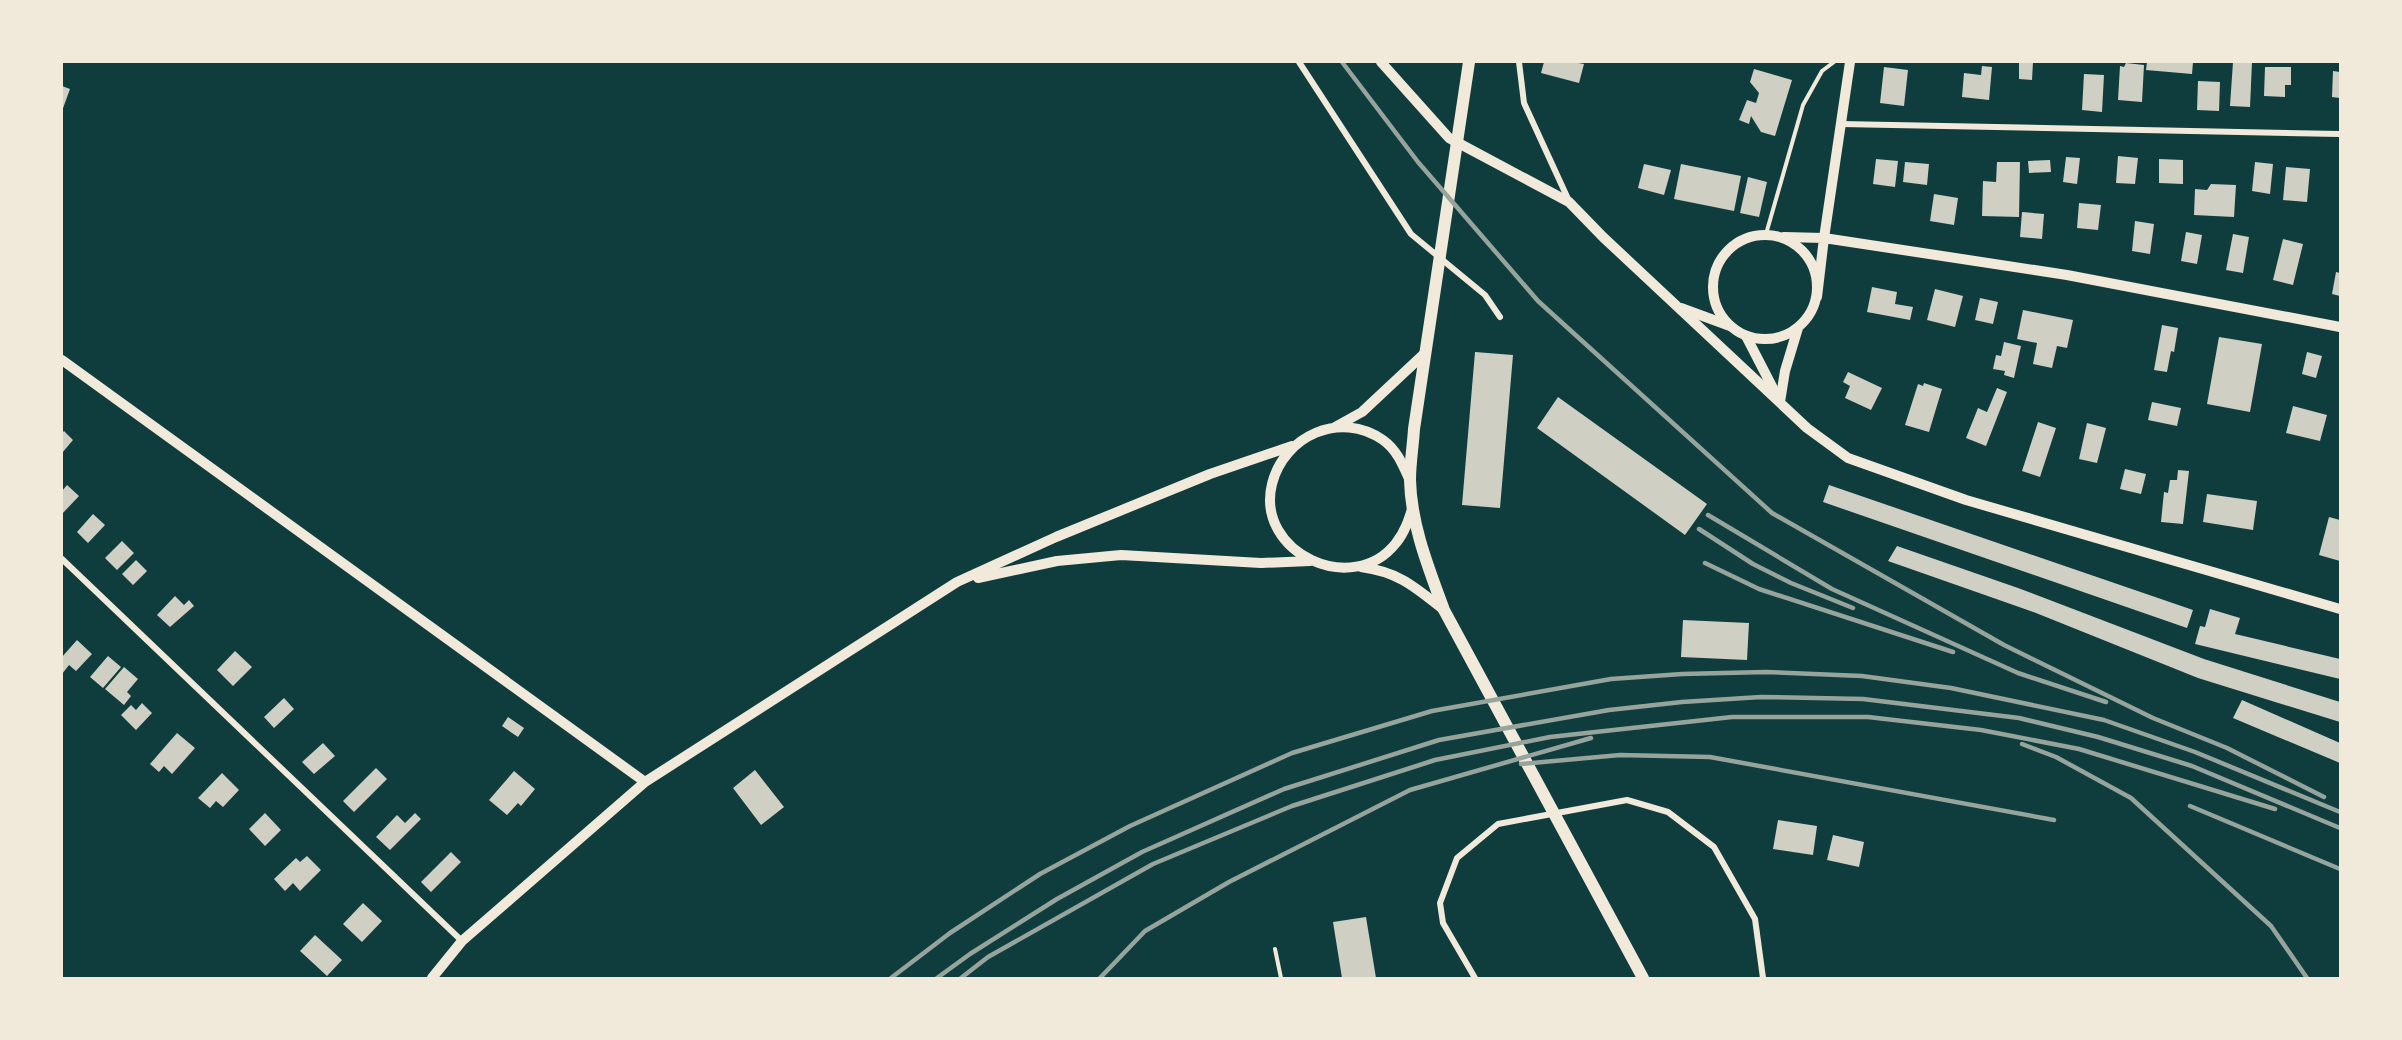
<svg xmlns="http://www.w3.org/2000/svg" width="2402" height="1040" viewBox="0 0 2402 1040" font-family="'Noto Sans',sans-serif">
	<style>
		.building { fill: #cfcfc3 }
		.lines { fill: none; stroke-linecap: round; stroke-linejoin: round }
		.service { stroke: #f1e9da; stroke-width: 4 }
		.minor { stroke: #f1e9da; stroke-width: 6 }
		.tertiary { stroke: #f1e9da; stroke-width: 10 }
		.secondary { stroke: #f1e9da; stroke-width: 10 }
		.primary { stroke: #f1e9da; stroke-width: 12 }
		.rail { stroke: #97a49c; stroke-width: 4.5 }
	</style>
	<rect width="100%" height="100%" fill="#0f3d3e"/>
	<path class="building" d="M 1544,62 L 1573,62 L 1584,64 L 1579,83 L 1541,73 Z
		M 2019,62 L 2033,62 L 2032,80 L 2019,79 Z
		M 2147,62 L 2193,62 L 2192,74 L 2146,70 Z
		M 2233,62 L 2252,62 L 2250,107 L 2230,106 Z
		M 2126,63 L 2144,65 L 2142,102 L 2118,100 L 2120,66 L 2124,67 Z
		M 1982,66 L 1992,67 L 1989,100 L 1962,97 L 1964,73 L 1981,75 Z
		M 1884,67 L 1908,70 L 1904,106 L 1880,103 Z
		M 2265,67 L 2291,67 L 2291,85 L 2285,85 L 2285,97 L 2264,96 Z
		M 1754,69 L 1792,80 L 1775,136 L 1761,132 L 1751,116 L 1749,124 L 1739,120 L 1747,100 L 1756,103 L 1759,93 L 1750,82 Z
		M 2333,71 L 2340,72 L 2340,98 L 2332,97 Z
		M 2084,74 L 2104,75 L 2102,112 L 2082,110 Z
		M 2198,81 L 2220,82 L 2219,111 L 2197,110 Z
		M 62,86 L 70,89 L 62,111 Z
		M 2118,156 L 2138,158 L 2135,184 L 2116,183 Z
		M 2066,157 L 2080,158 L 2077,184 L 2063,182 Z
		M 1876,159 L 1898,161 L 1895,187 L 1873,184 Z
		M 2159,159 L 2183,160 L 2183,184 L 2159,183 Z
		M 2050,160 L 2051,172 L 2029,173 L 2028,161 Z
		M 1905,162 L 1929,164 L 1927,185 L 1903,182 Z
		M 1997,162 L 2020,162 L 2019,217 L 1982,216 L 1983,181 L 1996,182 Z
		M 2255,162 L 2273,164 L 2270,194 L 2252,191 Z
		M 1644,164 L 1671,170 L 1664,195 L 1638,188 Z
		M 1681,164 L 1741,176 L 1734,211 L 1674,199 Z
		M 2286,167 L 2310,169 L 2307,202 L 2283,200 Z
		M 1748,177 L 1767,182 L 1759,217 L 1740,213 Z
		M 2211,184 L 2236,185 L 2234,217 L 2194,215 L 2195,189 L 2207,190 Z
		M 1934,194 L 1958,198 L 1954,225 L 1930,221 Z
		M 2079,203 L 2101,205 L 2098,230 L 2077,228 Z
		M 2022,212 L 2044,214 L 2042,239 L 2020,237 Z
		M 2135,221 L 2154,224 L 2150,254 L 2132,251 Z
		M 2186,232 L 2202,235 L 2197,264 L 2181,261 Z
		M 2233,234 L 2249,237 L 2243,273 L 2226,270 Z
		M 2283,239 L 2303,244 L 2293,285 L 2273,280 Z
		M 2336,272 L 2340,273 L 2340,296 L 2332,294 Z
		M 1872,287 L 1897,292 L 1895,304 L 1913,307 L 1910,320 L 1867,312 Z
		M 1935,289 L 1963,296 L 1955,327 L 1927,320 Z
		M 1980,298 L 1998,302 L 1993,324 L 1975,320 Z
		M 2023,310 L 2073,320 L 2067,348 L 2057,346 L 2052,368 L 2033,364 L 2037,343 L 2017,339 Z
		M 2162,325 L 2178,328 L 2174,352 L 2171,351 L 2167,372 L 2154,370 Z
		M 2219,337 L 2262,344 L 2250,412 L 2207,404 Z
		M 2004,342 L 2021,346 L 2014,378 L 2004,375 L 2005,371 L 1993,369 L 1996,355 L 2001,356 Z
		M 1475,352 L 1513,355 L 1500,508 L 1462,505 Z
		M 2307,352 L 2322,356 L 2316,378 L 2302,374 Z
		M 1848,372 L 1882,388 L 1871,410 L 1845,398 L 1850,386 L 1843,382 Z
		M 1924,383 L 1942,389 L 1929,432 L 1905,425 L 1918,384 L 1923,386 Z
		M 1997,388 L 2007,392 L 1986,446 L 1966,438 L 1978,408 L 1987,412 Z
		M 1558,397 L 1707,504 L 1685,535 L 1537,428 Z
		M 2152,402 L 2181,408 L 2177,426 L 2148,420 Z
		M 2293,406 L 2327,415 L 2320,441 L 2286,433 Z
		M 2038,422 L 2056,428 L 2040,477 L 2022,471 Z
		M 2087,423 L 2106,428 L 2097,463 L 2079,459 Z
		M 64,431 L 73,440 L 62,453 L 62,433 Z
		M 2125,469 L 2146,474 L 2141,494 L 2120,489 Z
		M 2178,470 L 2189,471 L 2183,524 L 2161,522 L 2164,492 L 2168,493 L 2170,480 L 2177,480 Z
		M 67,485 L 79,496 L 62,514 L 62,491 Z
		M 1829,485 L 2193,610 L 2187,628 L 1823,502 Z
		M 2207,494 L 2257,501 L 2253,530 L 2203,522 Z
		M 93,514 L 105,525 L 88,543 L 77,532 Z
		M 2329,517 L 2340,520 L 2340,561 L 2319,555 Z
		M 122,541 L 134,553 L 117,570 L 105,558 Z
		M 1897,546 L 2018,588 L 2204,659 L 2340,702 L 2340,722 L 2198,678 L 2036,613 L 1888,561 Z
		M 136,560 L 147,571 L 133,585 L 122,574 Z
		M 175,596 L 184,605 L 189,600 L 194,606 L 170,627 L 157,615 Z
		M 2210,609 L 2240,618 L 2235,634 L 2340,659 L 2340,679 L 2195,644 L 2200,626 L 2205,627 Z
		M 1683,620 L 1749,623 L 1747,660 L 1681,657 Z
		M 77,640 L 92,654 L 76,671 L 69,665 L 62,674 L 62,657 Z
		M 235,651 L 252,667 L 233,686 L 217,670 Z
		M 108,656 L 121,667 L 103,688 L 90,677 Z
		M 124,667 L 138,679 L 127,692 L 131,696 L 124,705 L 105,689 Z
		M 284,698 L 294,709 L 274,728 L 264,717 Z
		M 2242,700 L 2340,743 L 2340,763 L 2233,718 Z
		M 142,703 L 152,713 L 136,730 L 121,715 L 131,705 L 136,710 Z
		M 508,717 L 524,728 L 518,737 L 502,726 Z
		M 177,733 L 195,748 L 172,774 L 164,766 L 159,772 L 150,764 Z
		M 323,743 L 335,756 L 314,774 L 302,762 Z
		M 376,768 L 387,779 L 354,812 L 343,801 Z
		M 755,770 L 784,807 L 761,825 L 733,788 Z
		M 514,771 L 535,789 L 521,806 L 518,803 L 507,815 L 489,800 Z
		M 222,773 L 239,790 L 223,807 L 216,801 L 210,808 L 198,798 Z
		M 265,813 L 281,830 L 265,846 L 249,829 Z
		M 415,813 L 421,819 L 390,850 L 376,837 L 397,815 L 405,823 Z
		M 1778,820 L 1817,826 L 1813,855 L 1773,849 Z
		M 1833,835 L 1864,842 L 1859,867 L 1827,860 Z
		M 451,852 L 461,862 L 431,892 L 421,882 Z
		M 307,856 L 321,870 L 300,891 L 293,883 L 285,891 L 274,879 L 296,858 L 300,862 Z
		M 363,903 L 382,921 L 362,942 L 343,924 Z
		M 1366,917 L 1376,978 L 1342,978 L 1333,922 Z
		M 315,935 L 342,960 L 327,976 L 300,951 Z"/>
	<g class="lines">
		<path class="service" d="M 1766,234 L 1803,105 L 1822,71 L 1834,62
			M 1275,949 L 1281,978"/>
		<path class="minor" d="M 1299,62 L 1411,234 L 1485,295 L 1500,317
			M 1519,62 L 1524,103 L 1569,201
			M 1841,124 L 2340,134
			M 62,559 L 462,941
			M 1475,978 L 1443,923 L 1440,903 L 1457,858 L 1498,824 L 1627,800 L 1668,812 L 1714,847 L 1755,919 L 1763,978"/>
		<path class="tertiary" d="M 1784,237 L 1824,238 L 2067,275 L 2340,327
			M 1817,297 L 1824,238
			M 1681,308 L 1730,326
			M 1746,336 L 1779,400
			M 62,360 L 645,782
			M 1335,427 L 1362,412 L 1424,354
			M 1410,481 C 1403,465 1397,450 1383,440 C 1340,410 1284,436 1272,484 C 1255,553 1353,598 1396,543 C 1405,532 1409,519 1413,506
			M 1361,567 C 1399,572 1415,587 1444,610
			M 978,578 L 1057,561 L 1121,555 L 1261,563 L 1310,561
			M 432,978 L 462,941 L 645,782 L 957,582 L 1056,537 L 1210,474 L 1292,446"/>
		<path class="secondary" d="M 1381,62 L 1449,138 L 1569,202 L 1603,237 L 1807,428 L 1848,458 L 1966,500 L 2340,609
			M1713 287a52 52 0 1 1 104 0a52 52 0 1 1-104 0Z
			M 1824,238 L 1850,62
			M 1780,402 L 1785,371 L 1798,328"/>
		<path class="primary" d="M 1469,62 L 1414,429 C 1413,446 1410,463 1410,480 C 1411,525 1429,569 1444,610 L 1643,978"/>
		<path class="rail" d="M 1342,62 L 1418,162 L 1538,301 L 1772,513 L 2004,645 L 2153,718 L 2227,748 L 2324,797
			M 1708,515 L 1832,589 L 2018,673 L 2106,702
			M 1699,529 L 1753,564 L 1791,583 L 1853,608
			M 1705,563 L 1759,589 L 1953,652
			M 2022,744 L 2056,757 L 2131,798 L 2271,926 L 2307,978
			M 1521,764 L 1620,755 L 1710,757 L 2054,820
			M 2190,806 L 2340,869
			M 891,978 L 950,933 L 1040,874 L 1130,826 L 1292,753 L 1432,711 L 1611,679 L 1682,674 L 1766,672 L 1862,676 L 1951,688 L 2104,720 L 2195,752 L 2340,812
			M 937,978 L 970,954 L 1057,899 L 1142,852 L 1284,789 L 1439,740 L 1609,710 L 1682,702 L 1761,697 L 1863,699 L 2019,718 L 2098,737 L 2192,766 L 2340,828
			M 961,978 L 988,957 L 1153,864 L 1292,806 L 1435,760 L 1550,737 L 1732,717 L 1868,717 L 1981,730 L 2079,749 L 2275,809
			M 1100,978 L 1145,931 L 1229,882 L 1410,790 L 1591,738"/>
	</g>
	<rect width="2402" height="1040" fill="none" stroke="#f1e9da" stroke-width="126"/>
</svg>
